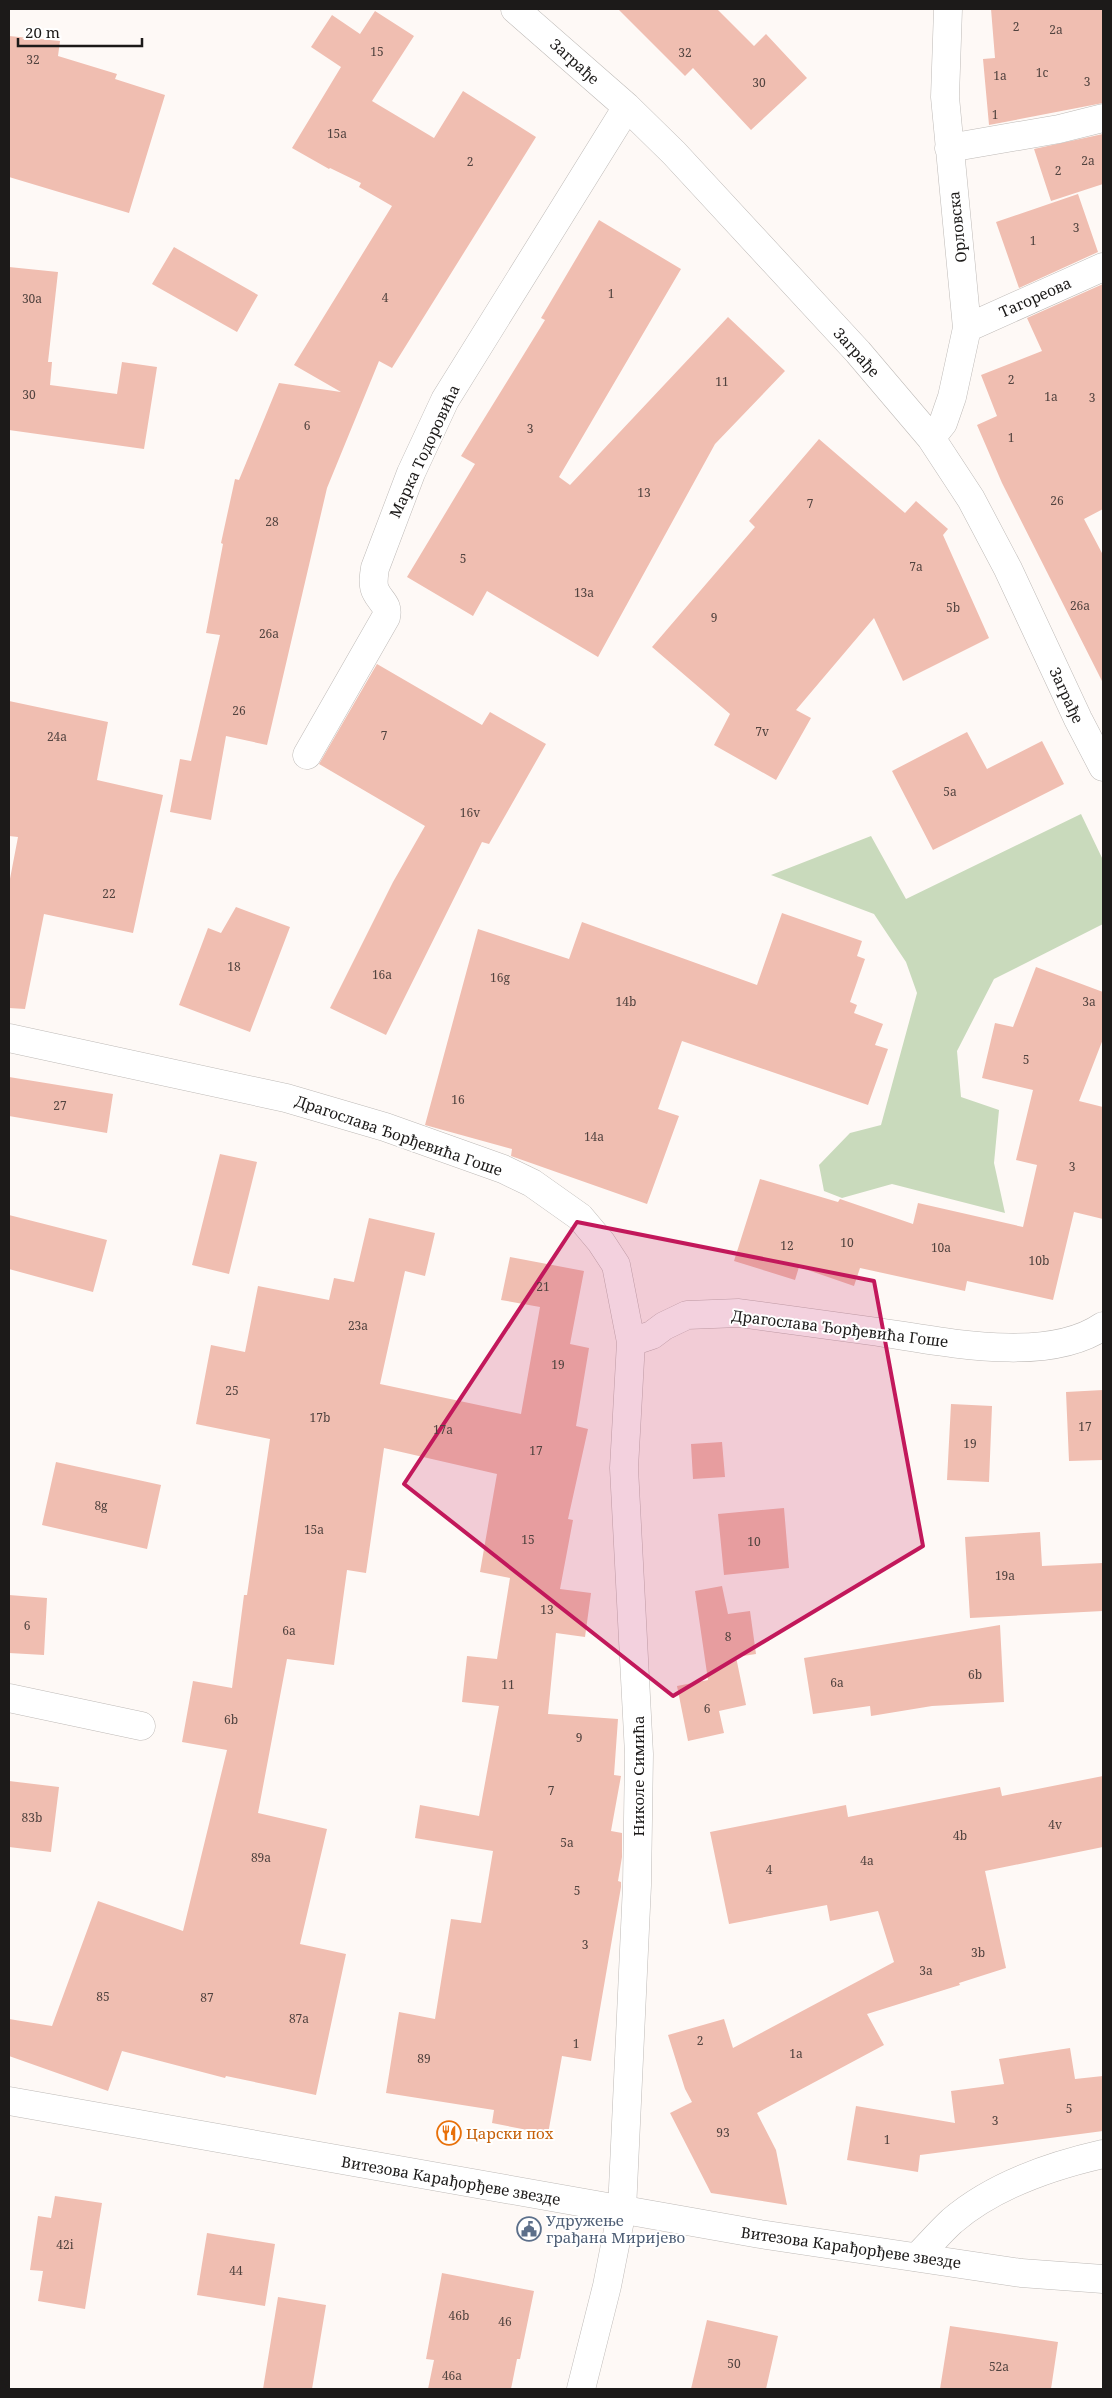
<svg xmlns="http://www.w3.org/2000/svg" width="1112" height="2398" viewBox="0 0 1112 2398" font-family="'Noto Serif',serif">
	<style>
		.green { fill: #c9dabc }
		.building { fill: #f0beb1 }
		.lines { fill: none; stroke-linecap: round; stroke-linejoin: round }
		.minor-casing { stroke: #bebab7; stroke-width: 29 }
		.major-casing { stroke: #bebab7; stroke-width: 29 }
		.minor { stroke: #fff; stroke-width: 28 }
		.major { stroke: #fff; stroke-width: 28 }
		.marked { fill: #c2185b; fill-opacity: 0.2; stroke: #c2185b; stroke-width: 4; stroke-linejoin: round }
		.labels { text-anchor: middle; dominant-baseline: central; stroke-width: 4; stroke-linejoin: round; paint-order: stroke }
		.number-label { font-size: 12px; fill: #51433f }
		.street-label { font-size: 15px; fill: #1c1a19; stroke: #fff }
		.food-label { font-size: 15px; fill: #c56008; stroke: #fff; text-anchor: start }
		.service-label { font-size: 15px; fill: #4e5e75; stroke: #fff; text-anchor: start }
	</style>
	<rect width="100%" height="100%" fill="#fef9f6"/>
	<path class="green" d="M 1081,814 L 1103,860 L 1103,924 L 994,979 L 957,1051 L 961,1097 L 999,1110 L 994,1163 L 1005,1213 L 892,1184 L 842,1198 L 824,1191 L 819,1165 L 850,1133 L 881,1125 L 917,993 L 906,962 L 874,914 L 771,875 L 871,836 L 906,899 Z"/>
	<path class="building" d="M 618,9 L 717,9 L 754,46 L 766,34 L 807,78 L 751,130 L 693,68 L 685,76 Z
		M 991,9 L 1103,9 L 1103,103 L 989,125 L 983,59 L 995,58 Z
		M 375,11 L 414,36 L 372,101 L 434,138 L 463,91 L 536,137 L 392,368 L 379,361 L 327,488 L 267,745 L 226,736 L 211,820 L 170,812 L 180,759 L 191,761 L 220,635 L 206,633 L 223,544 L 221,543 L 235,479 L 239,480 L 279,383 L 341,392 L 294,365 L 392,206 L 359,187 L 361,183 L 330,168 L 329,169 L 292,148 L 341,67 L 311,47 L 332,15 L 360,34 Z
		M 9,36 L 60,41 L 58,56 L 117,74 L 115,79 L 165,95 L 129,213 L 9,177 Z
		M 1103,134 L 1103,184 L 1051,201 L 1034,149 Z
		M 1078,194 L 1098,252 L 1019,288 L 996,222 Z
		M 599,220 L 681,269 L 559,477 L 570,485 L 728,317 L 785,371 L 715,444 L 598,657 L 487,591 L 473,616 L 407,577 L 475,464 L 461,456 L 545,320 L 541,318 Z
		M 174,247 L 258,295 L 237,332 L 152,284 Z
		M 9,267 L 58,272 L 48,362 L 52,362 L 50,385 L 117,394 L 122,362 L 157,367 L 144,449 L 9,430 Z
		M 1103,284 L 1103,509 L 1084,519 L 1103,555 L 1103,683 L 1002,483 L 977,425 L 997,416 L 981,375 L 1042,351 L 1027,318 Z
		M 819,439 L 905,513 L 916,501 L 948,529 L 943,535 L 989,638 L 903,681 L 874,618 L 796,710 L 811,718 L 776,780 L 714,745 L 730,714 L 652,647 L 755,527 L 749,521 Z
		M 377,664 L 482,725 L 490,712 L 546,744 L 489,844 L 482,842 L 386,1035 L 330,1008 L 393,882 L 425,826 L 319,764 Z
		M 9,701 L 108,722 L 97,780 L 163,795 L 133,933 L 44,914 L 25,1009 L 9,1008 L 9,884 L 18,837 L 9,836 Z
		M 967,732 L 987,769 L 1042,741 L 1064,784 L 933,850 L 892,771 Z
		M 236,907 L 290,927 L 250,1032 L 179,1005 L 208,928 L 221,933 Z
		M 782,913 L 862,941 L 857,956 L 865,959 L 850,1002 L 857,1005 L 854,1013 L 883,1024 L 875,1045 L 888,1049 L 868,1105 L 682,1041 L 658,1109 L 679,1116 L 647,1204 L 511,1156 L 512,1149 L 425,1125 L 478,929 L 569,959 L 582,922 L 757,985 Z
		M 1036,967 L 1103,992 L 1103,1039 L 1079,1101 L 1103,1107 L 1103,1219 L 1074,1212 L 1053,1300 L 967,1281 L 965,1291 L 860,1268 L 854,1286 L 799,1267 L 795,1280 L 734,1261 L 760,1179 L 838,1202 L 840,1199 L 913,1224 L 918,1203 L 1023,1227 L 1037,1165 L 1016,1160 L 1033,1090 L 982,1078 L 995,1023 L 1013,1027 Z
		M 9,1077 L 113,1094 L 107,1133 L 9,1116 Z
		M 220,1154 L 257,1162 L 229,1274 L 192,1265 Z
		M 9,1215 L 107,1240 L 93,1292 L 9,1269 Z
		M 369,1218 L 435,1233 L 425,1276 L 405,1271 L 380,1384 L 521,1414 L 540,1307 L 501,1300 L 510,1257 L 584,1271 L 570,1344 L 589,1348 L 576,1426 L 588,1429 L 568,1519 L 573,1520 L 560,1589 L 591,1593 L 585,1637 L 556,1633 L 548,1714 L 618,1719 L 614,1775 L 621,1776 L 611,1831 L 622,1833 L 622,1857 L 618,1881 L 621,1882 L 621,1887 L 591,2061 L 562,2056 L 548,2134 L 492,2123 L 494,2110 L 386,2093 L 399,2012 L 435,2019 L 451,1919 L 481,1923 L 493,1851 L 415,1838 L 420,1805 L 479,1816 L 499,1706 L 462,1702 L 467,1656 L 497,1659 L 510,1578 L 480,1572 L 497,1474 L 384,1448 L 366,1573 L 347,1570 L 334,1665 L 287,1659 L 258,1813 L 327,1829 L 300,1944 L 346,1954 L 316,2095 L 226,2076 L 225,2078 L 122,2051 L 108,2091 L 9,2056 L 9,2019 L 52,2026 L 98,1901 L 183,1931 L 227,1750 L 182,1742 L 193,1681 L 232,1688 L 244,1595 L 247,1595 L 270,1439 L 196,1424 L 211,1345 L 245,1352 L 258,1286 L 329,1300 L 334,1278 L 354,1282 Z
		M 1103,1390 L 1103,1460 L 1069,1461 L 1066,1392 Z
		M 951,1404 L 992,1406 L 989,1482 L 947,1480 Z
		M 722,1442 L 725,1477 L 693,1479 L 691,1444 Z
		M 56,1462 L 161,1485 L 147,1549 L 42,1525 Z
		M 784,1508 L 789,1568 L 724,1575 L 718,1514 Z
		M 1040,1532 L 1042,1566 L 1103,1563 L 1103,1611 L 970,1618 L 965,1537 Z
		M 722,1586 L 728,1614 L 750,1611 L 756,1654 L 736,1657 L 746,1705 L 719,1711 L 724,1733 L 688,1741 L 677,1686 L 708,1680 L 695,1591 Z
		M 9,1595 L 47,1598 L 44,1655 L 9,1653 Z
		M 1000,1625 L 1004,1702 L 932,1706 L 871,1716 L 870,1706 L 813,1714 L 804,1658 Z
		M 1103,1776 L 1103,1847 L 985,1871 L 1006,1968 L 959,1983 L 960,1985 L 867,2014 L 884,2045 L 757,2113 L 776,2150 L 787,2205 L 711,2193 L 670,2113 L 692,2102 L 685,2089 L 668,2035 L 724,2019 L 733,2048 L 894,1962 L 878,1911 L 830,1921 L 827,1905 L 729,1924 L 710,1832 L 846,1805 L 848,1817 L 1000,1787 L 1002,1796 Z
		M 9,1781 L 59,1787 L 51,1852 L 9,1847 Z
		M 1070,2048 L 1075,2079 L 1103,2076 L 1103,2131 L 920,2155 L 918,2172 L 847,2160 L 856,2106 L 955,2123 L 951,2091 L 1004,2084 L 999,2059 Z
		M 55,2196 L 102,2203 L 85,2309 L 38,2301 L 43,2271 L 30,2270 L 38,2216 L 51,2218 Z
		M 207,2233 L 275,2244 L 265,2306 L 197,2295 Z
		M 442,2273 L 534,2291 L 520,2359 L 517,2359 L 511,2389 L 428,2389 L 434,2360 L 426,2359 Z
		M 278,2297 L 326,2305 L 312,2389 L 263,2389 Z
		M 707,2320 L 778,2336 L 766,2389 L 691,2389 Z
		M 950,2326 L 1058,2342 L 1051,2389 L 940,2389 Z"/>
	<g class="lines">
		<g class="minor-casing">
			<path id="minor" d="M 515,9 L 627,107 L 674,153 L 858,352 L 931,438 L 971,499 L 1008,569 L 1078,719 L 1103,767
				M 949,148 L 1059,129 L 1103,118
				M 967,328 L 1103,267
				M 931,438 L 943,423 L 952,397 L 967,328 L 945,97 L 948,9
				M 307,755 L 386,617 C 389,605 381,602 376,592 C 372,585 374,575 375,568 L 411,473 L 445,400 L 627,107
				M 9,1038 L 286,1098 L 385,1127 L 503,1169 L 532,1183 L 580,1217 L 601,1242 L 616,1265 L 631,1342 L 624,1468 L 639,1754 L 637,1885 L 622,2210 L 607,2286 L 581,2389
				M 631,1342 L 652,1335 L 664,1326 L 687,1315 L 739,1313 C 783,1319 827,1325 871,1331 C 937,1340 1045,1366 1103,1326
				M 9,1698 L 141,1726
				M 917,2257 C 929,2245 940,2232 952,2221 C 994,2185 1050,2166 1103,2154"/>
		</g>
		<g class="major-casing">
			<path id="major" d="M 9,2101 L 760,2234 L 1021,2273 L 1103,2279"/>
		</g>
		<use href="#minor" class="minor"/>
		<use href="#major" class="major"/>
	</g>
	<path class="marked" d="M 577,1222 L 874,1281 L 923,1546 L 673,1696 L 404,1484 Z"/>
	<defs>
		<g id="restaurant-ring" transform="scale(1.25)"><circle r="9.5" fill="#fff" stroke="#e8710a" stroke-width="1.5"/><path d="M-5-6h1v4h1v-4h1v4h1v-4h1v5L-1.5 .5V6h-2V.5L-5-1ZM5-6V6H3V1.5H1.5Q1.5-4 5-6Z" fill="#e8710a"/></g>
		<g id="civic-ring" transform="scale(1.25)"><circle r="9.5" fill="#fff" stroke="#5c6f8a" stroke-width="1.5"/><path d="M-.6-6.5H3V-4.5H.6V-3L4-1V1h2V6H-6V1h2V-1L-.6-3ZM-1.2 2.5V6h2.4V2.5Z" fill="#5c6f8a"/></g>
	</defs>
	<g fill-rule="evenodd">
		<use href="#restaurant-ring" x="449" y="2133"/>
		<use href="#civic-ring" x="529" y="2229"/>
	</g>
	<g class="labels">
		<g class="number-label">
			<text x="1016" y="26">2</text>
			<text x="1056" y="29">2a</text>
			<text x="377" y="51">15</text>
			<text x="685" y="52">32</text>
			<text x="33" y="59">32</text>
			<text x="1042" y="72">1c</text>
			<text x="1000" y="75">1a</text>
			<text x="1087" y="81">3</text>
			<text x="759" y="82">30</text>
			<text x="995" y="114">1</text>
			<text x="337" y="133">15a</text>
			<text x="1088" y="160">2a</text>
			<text x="470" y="161">2</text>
			<text x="1058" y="170">2</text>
			<text x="1076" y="227">3</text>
			<text x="1033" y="240">1</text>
			<text x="611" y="293">1</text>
			<text x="385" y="297">4</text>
			<text x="32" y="298">30a</text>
			<text x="1011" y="379">2</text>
			<text x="722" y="381">11</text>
			<text x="29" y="394">30</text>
			<text x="1051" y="396">1a</text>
			<text x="1092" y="397">3</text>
			<text x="307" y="425">6</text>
			<text x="530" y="428">3</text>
			<text x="1011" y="437">1</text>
			<text x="644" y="492">13</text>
			<text x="1057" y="500">26</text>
			<text x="810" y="503">7</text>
			<text x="272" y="521">28</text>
			<text x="463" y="558">5</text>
			<text x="916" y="566">7a</text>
			<text x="584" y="592">13a</text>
			<text x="1080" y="605">26a</text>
			<text x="953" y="607">5b</text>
			<text x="714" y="617">9</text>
			<text x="269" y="633">26a</text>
			<text x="239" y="710">26</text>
			<text x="762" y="731">7v</text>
			<text x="384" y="735">7</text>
			<text x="57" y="736">24a</text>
			<text x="950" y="791">5a</text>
			<text x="470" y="812">16v</text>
			<text x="109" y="893">22</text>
			<text x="234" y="966">18</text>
			<text x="382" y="974">16a</text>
			<text x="500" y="977">16g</text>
			<text x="626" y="1001">14b</text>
			<text x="1089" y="1001">3a</text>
			<text x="1026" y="1059">5</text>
			<text x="458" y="1099">16</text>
			<text x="60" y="1105">27</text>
			<text x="594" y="1136">14a</text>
			<text x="1072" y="1166">3</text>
			<text x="847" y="1242">10</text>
			<text x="787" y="1245">12</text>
			<text x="941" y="1247">10a</text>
			<text x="1039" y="1260">10b</text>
			<text x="543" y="1286">21</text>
			<text x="358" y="1325">23a</text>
			<text x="558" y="1364">19</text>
			<text x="232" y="1390">25</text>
			<text x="320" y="1417">17b</text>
			<text x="1085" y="1426">17</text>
			<text x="443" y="1429">17a</text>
			<text x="970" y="1443">19</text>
			<text x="536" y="1450">17</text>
			<text x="101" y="1505">8g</text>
			<text x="314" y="1529">15a</text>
			<text x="528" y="1539">15</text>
			<text x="754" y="1541">10</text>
			<text x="1005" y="1575">19a</text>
			<text x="547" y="1609">13</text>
			<text x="27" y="1625">6</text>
			<text x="289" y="1630">6a</text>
			<text x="728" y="1636">8</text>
			<text x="975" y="1674">6b</text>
			<text x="837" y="1682">6a</text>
			<text x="508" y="1684">11</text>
			<text x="707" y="1708">6</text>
			<text x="231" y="1719">6b</text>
			<text x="579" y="1737">9</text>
			<text x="551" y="1790">7</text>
			<text x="32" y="1817">83b</text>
			<text x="1055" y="1824">4v</text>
			<text x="960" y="1835">4b</text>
			<text x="567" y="1842">5a</text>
			<text x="261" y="1857">89a</text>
			<text x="867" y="1860">4a</text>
			<text x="769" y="1869">4</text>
			<text x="577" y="1890">5</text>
			<text x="585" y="1944">3</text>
			<text x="978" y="1952">3b</text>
			<text x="926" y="1970">3a</text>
			<text x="103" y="1996">85</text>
			<text x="207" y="1997">87</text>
			<text x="299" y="2018">87a</text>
			<text x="700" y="2040">2</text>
			<text x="576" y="2043">1</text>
			<text x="796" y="2053">1a</text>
			<text x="424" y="2058">89</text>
			<text x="1069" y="2108">5</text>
			<text x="995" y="2120">3</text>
			<text x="723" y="2132">93</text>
			<text x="887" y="2139">1</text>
			<text x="65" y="2244">42i</text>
			<text x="236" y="2270">44</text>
			<text x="459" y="2315">46b</text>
			<text x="505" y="2321">46</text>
			<text x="734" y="2363">50</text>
			<text x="999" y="2366">52a</text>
			<text x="452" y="2375">46a</text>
		</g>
		<g class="street-label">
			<text transform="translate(575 61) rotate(42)">Заграђе</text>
			<text transform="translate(957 227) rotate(-96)">Орловска</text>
			<text transform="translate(1035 297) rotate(-24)">Тагореова</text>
			<text transform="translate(857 352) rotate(48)">Заграђе</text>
			<text transform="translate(424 451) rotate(-65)">Марка Тодоровића</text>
			<text transform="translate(1067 695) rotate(65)">Заграђе</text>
			<text transform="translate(399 1135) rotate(19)">Драгослава Ђорђевића Гоше</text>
			<text transform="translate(840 1328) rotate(7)">Драгослава Ђорђевића Гоше</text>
			<text transform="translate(638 1776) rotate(-90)">Николе Симића</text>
			<text transform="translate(451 2180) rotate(10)">Витезова Карађорђеве звезде</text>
			<text transform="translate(851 2247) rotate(8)">Витезова Карађорђеве звезде</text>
		</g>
		<g class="food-label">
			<text x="466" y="2133">Царски пох</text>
		</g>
		<g class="service-label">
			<text x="546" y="2220">Удружење<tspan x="546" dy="17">грађана Миријево</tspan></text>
		</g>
	</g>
	<rect width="1112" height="2398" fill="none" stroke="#1c1a19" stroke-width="20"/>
	<path d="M18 38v8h124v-8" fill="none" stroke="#1c1a19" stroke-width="2.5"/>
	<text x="25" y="38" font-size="15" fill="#1c1a19" stroke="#ffffff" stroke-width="4" paint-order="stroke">20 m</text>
</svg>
